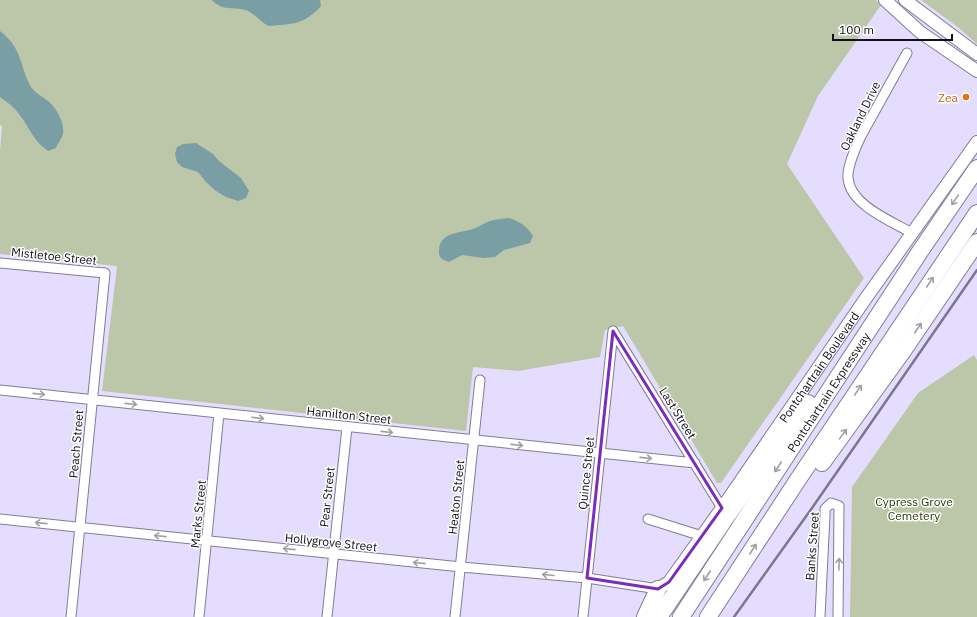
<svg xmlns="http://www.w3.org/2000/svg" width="977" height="617" viewBox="0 0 977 617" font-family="'IBM Plex Sans',sans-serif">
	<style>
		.green { fill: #bcc7a9 }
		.water { fill: #799fa5 }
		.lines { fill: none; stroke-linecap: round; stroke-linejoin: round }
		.street-casing { stroke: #837b98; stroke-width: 11 }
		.secondary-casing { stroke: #837b98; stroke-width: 14 }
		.highway-casing { stroke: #837b98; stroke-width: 18 }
		.street { stroke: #fff; stroke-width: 9 }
		.secondary { stroke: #fff; stroke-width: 12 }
		.highway { stroke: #fff; stroke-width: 16 }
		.rail { stroke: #7d778d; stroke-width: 2.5 }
		.oneway { stroke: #a09fa3 }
		.marked { fill: none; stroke: #7b2cbf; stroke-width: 3; stroke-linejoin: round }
		.food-dot { fill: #e8710a; stroke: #fff; stroke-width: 1.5 }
		.labels { text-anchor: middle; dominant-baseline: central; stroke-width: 3; stroke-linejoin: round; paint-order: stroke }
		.food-label { font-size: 12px; fill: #c56008; stroke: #fff; text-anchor: end }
		.street-label { font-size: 12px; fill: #120f1a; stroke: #fff }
		.park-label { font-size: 12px; fill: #293704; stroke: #fff }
	</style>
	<rect width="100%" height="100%" fill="#e5ddfe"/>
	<path class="green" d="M 0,0 L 876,0 L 881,5 L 818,96 L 787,164 L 864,278 L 721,483 L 717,483 L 623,326 L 605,330 L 600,357 L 518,371 L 473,367 L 466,431 L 102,391 L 117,266 L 0,254 L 0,151 L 2,126 L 0,125 Z
		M 921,0 L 977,0 L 977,44 L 959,28 Z
		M 974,355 L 977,360 L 977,617 L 850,617 L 852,487 L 918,393 Z"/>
	<path class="water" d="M 212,0 L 320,0 L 321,6 C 304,25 292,24 268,26 C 262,22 256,16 250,12 C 238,5 223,13 212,0 Z
		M 0,31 C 23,49 19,65 31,87 C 35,93 42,96 48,101 C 56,107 65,123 63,134 C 62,138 58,143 56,148 L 48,151 C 33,141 30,128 19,114 C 14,107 7,102 0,97 Z
		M 196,143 L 213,154 L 219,161 L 241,178 L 249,191 L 246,198 L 238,201 L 226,197 L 216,191 L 206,182 L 198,172 L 182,167 L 177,162 L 175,154 L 177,147 L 183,144 Z
		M 509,218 C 520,222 527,226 533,236 L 530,243 L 504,250 L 495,257 L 483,258 L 462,255 L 449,262 C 443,260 438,258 439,250 C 440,232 460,233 473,229 C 479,227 484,223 490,221 C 496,219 503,219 509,218 Z"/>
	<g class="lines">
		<g class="street-casing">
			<path id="street" d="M 907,53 L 861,136 C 856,147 847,166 848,178 C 850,205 891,221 912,233
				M 0,263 L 105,273 L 71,617
				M 613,331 L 722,508
				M 0,390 L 695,463
				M 0,519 L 461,567 L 587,578 L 658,589
				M 648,519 L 702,536
				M 199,617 L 219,413
				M 327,617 L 347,427
				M 455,617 L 480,380
				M 583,617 L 613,331
				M 820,617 L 825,515 L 825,509 L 831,503 L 839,506 L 838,617"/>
		</g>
		<g class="secondary-casing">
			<g id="secondary">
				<path d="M 885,0 L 920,32 L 977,71"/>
				<path d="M 905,0 L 977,54"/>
				<path id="s1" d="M 658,589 L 669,582 L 722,508 L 866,298 L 977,142"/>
			</g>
		</g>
		<g class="highway-casing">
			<g id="highway">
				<path d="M 822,463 L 903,351 L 977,242"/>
				<path d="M 645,617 L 658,589"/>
				<path d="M 659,617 L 727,516 L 808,403"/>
				<path id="s2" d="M 681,617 L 919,253 L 977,168"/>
				<path d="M 708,617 L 797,481 L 977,213"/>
			</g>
		</g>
		<use href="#street" class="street"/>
		<use href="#secondary" class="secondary"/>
		<use href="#highway" class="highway"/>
		<path class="rail" d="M 734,617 L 812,508 L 977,270"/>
	</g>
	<defs><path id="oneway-shaft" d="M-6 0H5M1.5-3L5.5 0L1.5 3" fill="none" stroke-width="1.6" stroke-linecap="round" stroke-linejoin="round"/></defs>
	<g class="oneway">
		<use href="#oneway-shaft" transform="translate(955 200) rotate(124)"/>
		<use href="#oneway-shaft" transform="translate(930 282) rotate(-56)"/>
		<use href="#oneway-shaft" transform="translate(918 328) rotate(-56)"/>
		<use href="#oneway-shaft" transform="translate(858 390) rotate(-56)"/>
		<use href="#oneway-shaft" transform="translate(39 394) rotate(6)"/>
		<use href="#oneway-shaft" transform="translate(131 404) rotate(6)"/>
		<use href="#oneway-shaft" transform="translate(258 418) rotate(6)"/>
		<use href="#oneway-shaft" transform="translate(387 432) rotate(6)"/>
		<use href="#oneway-shaft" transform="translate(843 434) rotate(-54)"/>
		<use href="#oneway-shaft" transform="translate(517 445) rotate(6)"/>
		<use href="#oneway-shaft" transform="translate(646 458) rotate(6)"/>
		<use href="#oneway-shaft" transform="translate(778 467) rotate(123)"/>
		<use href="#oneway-shaft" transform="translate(41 523) rotate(-174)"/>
		<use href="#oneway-shaft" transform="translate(160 536) rotate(-174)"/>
		<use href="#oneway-shaft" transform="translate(289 549) rotate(-174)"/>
		<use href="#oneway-shaft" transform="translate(753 549) rotate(-57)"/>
		<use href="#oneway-shaft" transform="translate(419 563) rotate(-174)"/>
		<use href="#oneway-shaft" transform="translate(839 564) rotate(-89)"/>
		<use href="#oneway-shaft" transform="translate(548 575) rotate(-175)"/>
		<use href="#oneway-shaft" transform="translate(707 576) rotate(123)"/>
	</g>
	<path class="marked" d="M 613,331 L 722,508 L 669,582 L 658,589 L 587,578 Z"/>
	<circle class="food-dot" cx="966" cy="97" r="4"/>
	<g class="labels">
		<g class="food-label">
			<text x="958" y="97">Zea</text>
		</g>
		<g class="street-label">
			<text transform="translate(860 116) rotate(-64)">Oakland Drive</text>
			<text transform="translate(54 256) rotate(6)">Mistletoe Street</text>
			<text stroke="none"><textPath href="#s1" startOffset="275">Pontchartrain Boulevard</textPath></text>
			<text stroke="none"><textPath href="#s2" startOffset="269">Pontchartrain Expressway</textPath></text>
			<text transform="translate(678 413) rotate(58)">Last Street</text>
			<text transform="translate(349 415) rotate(6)">Hamilton Street</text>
			<text transform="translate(76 444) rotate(-85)">Peach Street</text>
			<text transform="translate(586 473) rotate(-84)">Quince Street</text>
			<text transform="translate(327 497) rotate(-84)">Pear Street</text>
			<text transform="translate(456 497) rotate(-84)">Heaton Street</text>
			<text transform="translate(198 514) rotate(-84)">Marks Street</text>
			<text transform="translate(331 542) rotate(6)">Hollygrove Street</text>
			<text transform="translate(812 546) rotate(-86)">Banks Street</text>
		</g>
		<g class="park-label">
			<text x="914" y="501">Cypress Grove<tspan x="914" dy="14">Cemetery</tspan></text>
		</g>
	</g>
	<path d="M833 34v6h119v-6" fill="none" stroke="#120f1a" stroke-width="2"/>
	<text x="839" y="34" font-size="12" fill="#120f1a" stroke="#ffffff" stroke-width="3" paint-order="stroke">100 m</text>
</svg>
